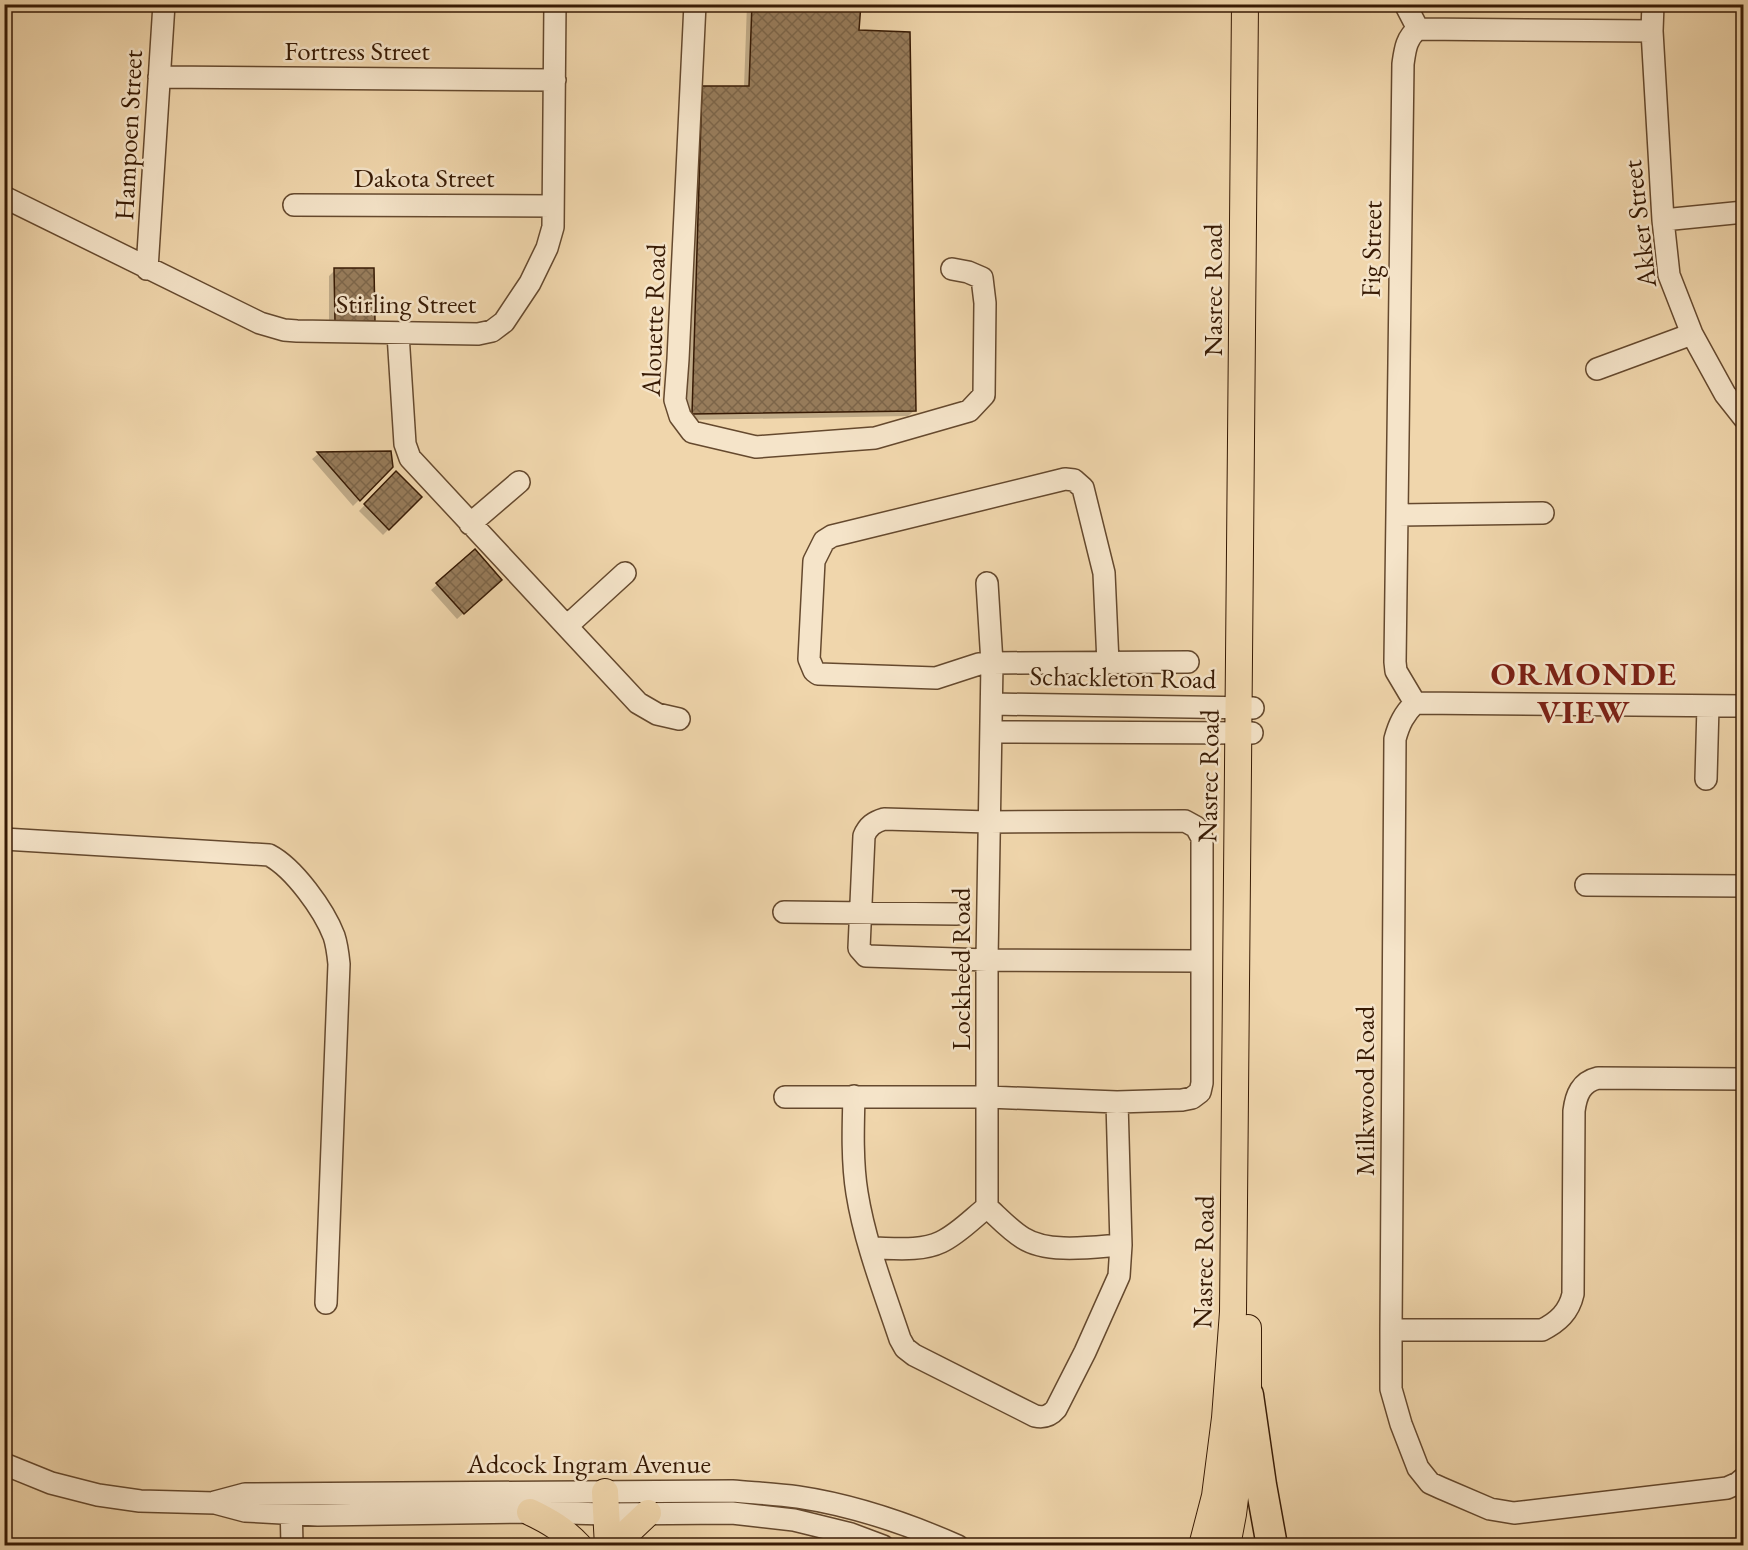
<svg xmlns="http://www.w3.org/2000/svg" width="1748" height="1550" viewBox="0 0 1748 1550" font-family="'EB Garamond',serif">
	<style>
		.shadow { fill: #0003 }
		.building { fill: url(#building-cross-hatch); stroke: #371a04; stroke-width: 1.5 }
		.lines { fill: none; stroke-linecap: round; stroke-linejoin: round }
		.minor-casing { stroke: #65492e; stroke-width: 24 }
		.major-casing { stroke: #371a04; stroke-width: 28 }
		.highway-casing { stroke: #371a04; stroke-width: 33 }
		.minor { stroke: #f5e4c9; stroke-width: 21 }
		.major { stroke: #f0d6ac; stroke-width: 26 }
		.highway { stroke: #f0d6ac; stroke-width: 30 }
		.labels { text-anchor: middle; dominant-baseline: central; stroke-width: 5; stroke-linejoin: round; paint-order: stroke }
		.street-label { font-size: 27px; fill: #371a04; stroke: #f5e4c9 }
		.district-label { font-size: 33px; font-weight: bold; letter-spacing: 1.5px; fill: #7a1f14; stroke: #f5e4c9 }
	</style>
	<defs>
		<pattern id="building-cross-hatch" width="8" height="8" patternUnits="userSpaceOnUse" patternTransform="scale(1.5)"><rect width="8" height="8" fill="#977c5b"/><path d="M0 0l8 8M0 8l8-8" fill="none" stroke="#7c6549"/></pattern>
	</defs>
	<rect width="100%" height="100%" fill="#f0d6ac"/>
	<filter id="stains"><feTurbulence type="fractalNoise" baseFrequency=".00333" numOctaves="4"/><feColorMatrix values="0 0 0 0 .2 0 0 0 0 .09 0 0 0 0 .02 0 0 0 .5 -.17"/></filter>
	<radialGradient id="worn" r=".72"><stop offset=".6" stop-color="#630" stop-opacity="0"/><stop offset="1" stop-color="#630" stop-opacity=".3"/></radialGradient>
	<path class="shadow" d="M 747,4 L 859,4 L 858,32 L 915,410 L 908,416 L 686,420 L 697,94 L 703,88 L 744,88 Z
		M 335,270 L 373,321 L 367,327 L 329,327 L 329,276 Z
		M 390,453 L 392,467 L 353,506 L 312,459 L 318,454 Z
		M 396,473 L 420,497 L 383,535 L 359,511 Z
		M 475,551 L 494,586 L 457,619 L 431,590 Z"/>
	<path class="building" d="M 752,4 L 861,4 L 859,30 L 910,32 L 916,411 L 692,414 L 702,86 L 749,86 Z
		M 334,268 L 374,268 L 375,321 L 335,322 Z
		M 391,451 L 393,467 L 360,501 L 317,452 Z
		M 396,471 L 422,497 L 389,530 L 364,504 Z
		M 475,549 L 502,580 L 464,614 L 436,583 Z"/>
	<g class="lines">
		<g class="minor-casing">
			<path id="minor" d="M 695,4 L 678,359 L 675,400 L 680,416 L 692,432 L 756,447 L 875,438 L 969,411 L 984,395 L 985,303 L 982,278 L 968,272 L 952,269
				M 1405,4 L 1418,29
				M 1653,4 L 1652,31 L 1663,220 L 1669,275 L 1692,334 L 1725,394 L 1744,418
				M 159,77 L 555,80
				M 4,197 L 260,323 L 284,330 L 297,331 L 478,334 L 492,331 L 504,322 L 530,283 L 547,248 L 553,227 L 555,4
				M 294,205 L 553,206
				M 1663,220 L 1744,212
				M 147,269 L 164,4
				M 398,334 L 405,444 L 410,458 L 638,703 L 657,714 L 679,719
				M 1597,369 L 1692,334
				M 1398,515 L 1543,513
				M 470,524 L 519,482
				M 567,626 L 625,573
				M 1108,663 L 1104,573 L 1083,488 L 1074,480 L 1065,479 L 832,536 L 824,541 L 814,561 L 809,659 L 814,671 L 818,674 L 936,678 L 979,664 L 992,663 L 1188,662
				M 1415,703 L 1396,671 L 1395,662 C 1399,463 1399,263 1403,64 C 1405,50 1406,38 1418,29 L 1652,31
				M 992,704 L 1253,708
				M 1744,706 L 1415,703 C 1404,714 1399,724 1395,739 L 1391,1330 L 1391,1389 L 1401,1424 L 1418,1468 L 1430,1483 L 1441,1488 L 1490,1509 L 1514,1513 L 1727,1488 L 1738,1483 L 1744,1478
				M 991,732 L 1252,733
				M 1706,779 L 1708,706
				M 4,839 L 269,855 C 294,868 324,910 334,936 C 337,945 338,954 339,964 L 326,1303
				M 1586,885 L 1744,886
				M 784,912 L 957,914
				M 854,1096 C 853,1128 852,1162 857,1193 C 865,1243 884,1291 900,1339 L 905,1348 L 914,1355 L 1035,1416 C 1044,1418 1050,1416 1056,1409 L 1085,1352 L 1119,1276 L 1121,1245 L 1117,1102
				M 785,1097 L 988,1097 L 1117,1102 L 1182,1100 L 1192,1098 L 1200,1092 L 1202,1083 L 1202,838 L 1196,827 L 1185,821 L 989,822 L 884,819 C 874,822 868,826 864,836 L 859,948 L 866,956 L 987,960 L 1202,961
				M 987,1207 L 987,960 L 992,663 L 987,583
				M 987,1207 C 998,1217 1010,1230 1023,1238 C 1048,1254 1093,1247 1121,1245
				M 870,1248 C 892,1248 920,1252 941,1242 C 958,1234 972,1219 987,1207
				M 1391,1330 L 1542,1330 C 1558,1322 1569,1312 1573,1294 L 1574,1111 C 1576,1095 1581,1082 1598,1078 L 1744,1079
				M 4,1464 L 51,1483 L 98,1495 L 140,1501 L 215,1503 L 245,1511 L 318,1515 L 530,1512 L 606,1514 L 732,1513 L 794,1520 L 851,1534 L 883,1546
				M 291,1501 L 292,1546
				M 215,1502 L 245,1494 L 732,1491 C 754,1493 776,1494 798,1497 C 852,1505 908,1524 958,1546"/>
		</g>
		<g class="major-casing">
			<path id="major" d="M 605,1492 L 608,1546
				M 530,1512 C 549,1521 564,1530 579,1546
				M 621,1546 L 630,1530 L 648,1513
				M 1202,1546 L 1215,1496 L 1225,1418 L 1233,1312 L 1245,4
				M 1227,1546 L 1233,1514 L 1248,1395 L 1248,1328"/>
		</g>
		<g class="highway-casing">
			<path id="highway" d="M 1248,1395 L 1261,1485 L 1272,1546"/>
		</g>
		<use href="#minor" class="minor"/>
		<use href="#major" class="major"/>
		<use href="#highway" class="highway"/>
	</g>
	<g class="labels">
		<g class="street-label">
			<text x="357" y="50">Fortress Street</text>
			<text transform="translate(128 135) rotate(-87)">Hampoen Street</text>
			<text x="424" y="177">Dakota Street</text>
			<text transform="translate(1639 224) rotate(-97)">Akker Street</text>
			<text transform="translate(1371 249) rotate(-89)">Fig Street</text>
			<text transform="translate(1212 290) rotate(-90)">Nasrec Road</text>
			<text x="406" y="303">Stirling Street</text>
			<text transform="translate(653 320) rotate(-88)">Alouette Road</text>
			<text transform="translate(1123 677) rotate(1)">Schackleton Road</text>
			<text transform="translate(1208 776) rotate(-89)">Nasrec Road</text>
			<text transform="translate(960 969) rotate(-90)">Lockheed Road</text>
			<text transform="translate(1364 1091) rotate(-90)">Milkwood Road</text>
			<text transform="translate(1203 1262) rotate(-89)">Nasrec Road</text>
			<text x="589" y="1463">Adcock Ingram Avenue</text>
		</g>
		<g class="district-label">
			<text x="1584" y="673">ORMONDE<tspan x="1584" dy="38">VIEW</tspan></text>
		</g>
	</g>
	<rect width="1748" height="1550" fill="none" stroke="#f0d6ac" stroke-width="24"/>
	<rect x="6" y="6" width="1736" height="1538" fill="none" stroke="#371a04" stroke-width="3"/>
	<rect x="12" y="12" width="1724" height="1526" fill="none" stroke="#371a04" stroke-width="1.5"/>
	<rect width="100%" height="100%" filter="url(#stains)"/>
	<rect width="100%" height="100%" fill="url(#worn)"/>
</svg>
